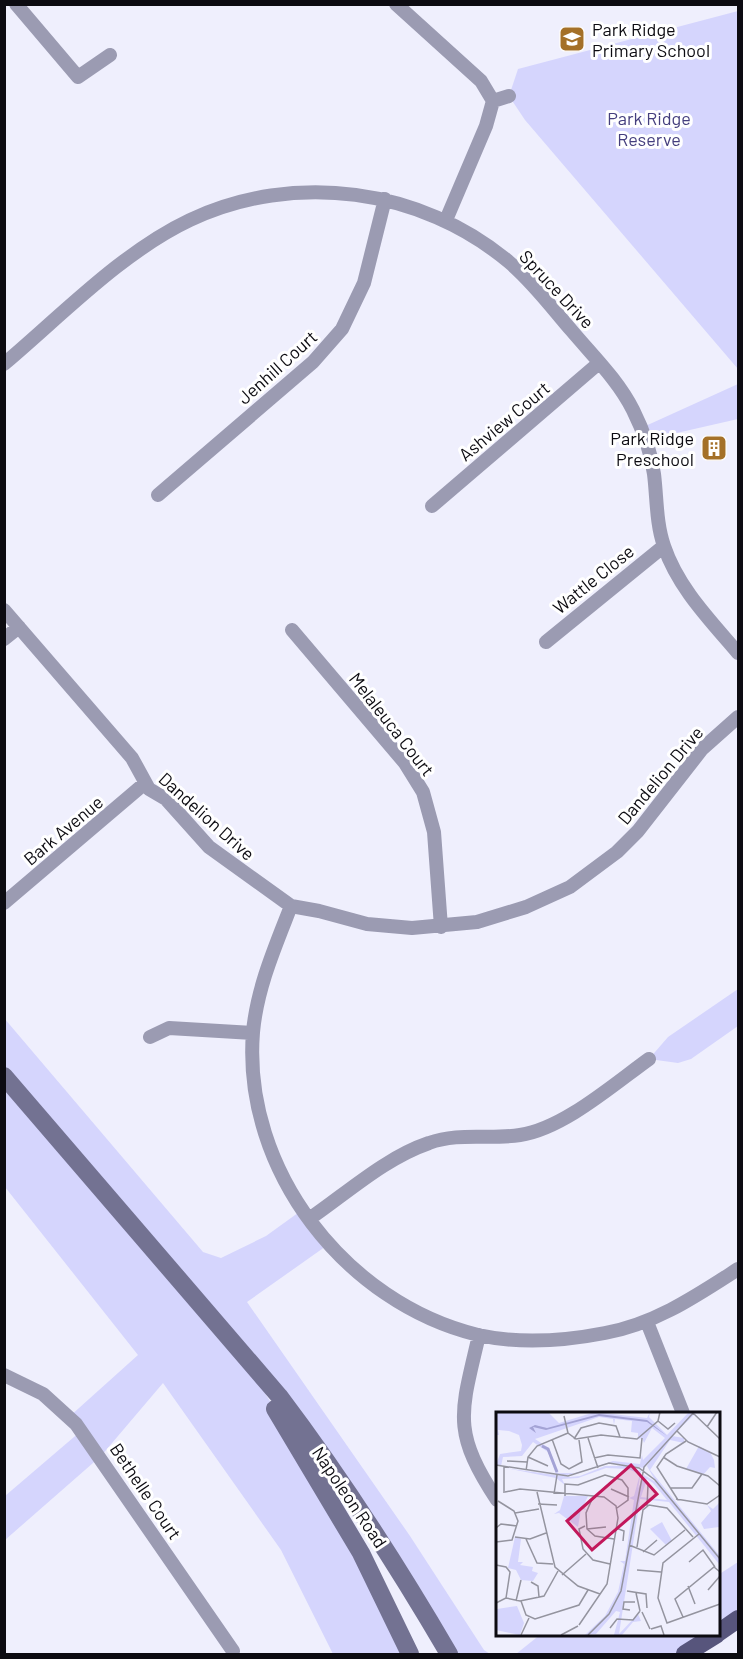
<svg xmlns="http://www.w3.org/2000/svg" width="743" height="1659" viewBox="0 0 743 1659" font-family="Barlow,sans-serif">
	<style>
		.green { fill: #d5d5fd }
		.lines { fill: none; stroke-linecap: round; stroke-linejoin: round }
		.street { stroke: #9b9bb2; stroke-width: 14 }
		.secondary { stroke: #737292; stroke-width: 18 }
		.primary { stroke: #57557c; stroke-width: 18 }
		.labels { text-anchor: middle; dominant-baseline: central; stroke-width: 6; stroke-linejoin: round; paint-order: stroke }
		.poi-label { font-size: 18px; fill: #0c0b11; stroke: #fff; text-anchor: start }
		.park-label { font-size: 18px; fill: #453f7e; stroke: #fff }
		.street-label { font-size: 18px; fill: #0c0b11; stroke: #fff }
		.inset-river { fill: none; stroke: #a4a3d5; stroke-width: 3 }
		.inset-road { fill: none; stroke: #94949f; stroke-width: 1.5 }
		.view { fill: #c2185b; fill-opacity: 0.15; stroke: #c2185b; stroke-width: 3 }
		.inset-edge { fill: none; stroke: #0c0b11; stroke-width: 3 }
	</style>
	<rect width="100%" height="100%" fill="#efeffd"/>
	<path class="green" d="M 738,11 L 738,369 L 525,120 L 509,96 L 518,69 Z
		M 738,384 L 738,419 L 646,440 L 641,428 Z
		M 738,989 L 738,1026 L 691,1059 L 678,1063 L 649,1059 L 668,1037 Z
		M 4,1018 L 203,1252 L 221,1258 L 266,1236 L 302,1210 L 329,1244 L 247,1302 L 410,1536 L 484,1650 L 490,1654 L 452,1654 L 347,1490 L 240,1354 L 296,1442 L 410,1654 L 333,1654 L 281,1550 L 163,1383 L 101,1456 L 5,1540 L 5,1496 L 81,1431 L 69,1417 L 138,1355 L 5,1187 Z
		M 738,1562 L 738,1619 L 718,1633 L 718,1575 Z
		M 541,1634 L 717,1634 L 685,1654 L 516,1654 Z"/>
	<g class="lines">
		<path class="street" d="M 16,4 L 78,77 L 110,55
			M 396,4 L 481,81 L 493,101 L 486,126 L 446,220
			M 493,101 L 509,96
			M 4,364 C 61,316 122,252 190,220 C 294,171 421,188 509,262 C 533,282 552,308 572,331 C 593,356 618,380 633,410 C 643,430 651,452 654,474 C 657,498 656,523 664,546 C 678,588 711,621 738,653
			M 158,495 L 313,362 L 342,329 L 364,283 L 385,199
			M 432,506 L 599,363
			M 4,610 L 132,758 L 149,789 L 166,799 L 209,847 L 291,906 L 319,911 L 367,924 L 412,928 L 477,922 L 526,907 L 570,887 L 617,852 L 638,831 L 702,749 L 738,717
			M 292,630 L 405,763 L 423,792 L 434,832 L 441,927
			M 4,639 L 19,627
			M 546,642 L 664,546
			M 4,903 L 144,784
			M 291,906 C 275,947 257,988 253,1032 C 242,1170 346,1303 478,1335 C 519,1344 564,1341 605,1333 C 655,1324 696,1296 738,1269
			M 150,1037 L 169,1028 L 253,1033
			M 309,1219 C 347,1193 385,1158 429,1143 C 459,1132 489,1140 520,1135 C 563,1129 614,1084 649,1059
			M 647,1322 L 683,1413
			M 479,1335 C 461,1413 451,1430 497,1500
			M 4,1375 L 43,1394 L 76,1424 L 233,1651"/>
		<path class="secondary" d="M 4,1076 L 279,1396 C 341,1478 397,1565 449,1654
			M 275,1409 L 361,1553 L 410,1654"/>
		<path class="primary" d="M 718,1633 L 738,1619
			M 685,1654 L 717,1634"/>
	</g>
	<defs>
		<g id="school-square" transform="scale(1.35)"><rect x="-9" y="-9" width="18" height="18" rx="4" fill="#a47028" stroke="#fff"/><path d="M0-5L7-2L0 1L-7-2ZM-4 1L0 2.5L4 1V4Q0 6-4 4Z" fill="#fff"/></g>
		<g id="building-square" transform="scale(1.35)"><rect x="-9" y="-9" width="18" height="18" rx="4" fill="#a47028" stroke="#fff"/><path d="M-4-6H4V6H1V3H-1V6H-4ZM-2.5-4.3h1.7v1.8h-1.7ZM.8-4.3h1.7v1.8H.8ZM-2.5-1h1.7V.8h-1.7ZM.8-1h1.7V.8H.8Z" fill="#fff"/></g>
	</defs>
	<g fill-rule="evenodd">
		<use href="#school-square" x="572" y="39"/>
		<use href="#building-square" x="714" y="448"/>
	</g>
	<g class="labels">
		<g class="poi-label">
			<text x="592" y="29">Park Ridge<tspan x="592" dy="21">Primary School</tspan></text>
			<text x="694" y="438" text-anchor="end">Park Ridge<tspan x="694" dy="21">Preschool</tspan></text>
		</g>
		<g class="park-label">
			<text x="649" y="118">Park Ridge<tspan x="649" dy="21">Reserve</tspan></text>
		</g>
		<g class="street-label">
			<text transform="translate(557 289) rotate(47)">Spruce Drive</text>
			<text transform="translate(277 367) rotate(-42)">Jenhill Court</text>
			<text transform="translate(504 421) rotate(-40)">Ashview Court</text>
			<text transform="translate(593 579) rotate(-39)">Wattle Close</text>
			<text transform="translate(392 724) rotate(52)">Melaleuca Court</text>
			<text transform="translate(660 775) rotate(-50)">Dandelion Drive</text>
			<text transform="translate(207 816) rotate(42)">Dandelion Drive</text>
			<text transform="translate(63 830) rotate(-40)">Bark Avenue</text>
			<text transform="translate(146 1491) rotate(56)">Bethelle Court</text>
			<text transform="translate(350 1497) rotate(56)">Napoleon Road</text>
		</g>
	</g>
	<g transform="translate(496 1412)">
		<rect width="224" height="224" fill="#efeffd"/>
		<path d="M 0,0 L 52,0 L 63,11 L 99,0 L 151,6 L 154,0 L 153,5 L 171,23 L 193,0 L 201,0 L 176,24 L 188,26 L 188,31 L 174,28 L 154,58 L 223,143 L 223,152 L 173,90 L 144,87 L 123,222 L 142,202 L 145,209 L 137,210 L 126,223 L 118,223 L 124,200 L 120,199 L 100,222 L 89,223 L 109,204 L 122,180 L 128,152 L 124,149 L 129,149 L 138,88 L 133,86 L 138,84 L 144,62 L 132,57 L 110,56 L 82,66 L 66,67 L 69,73 L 60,66 L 9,56 L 74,65 L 84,64 L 109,54 L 128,54 L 145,59 L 142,77 L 148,63 L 160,70 L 151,54 L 159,41 L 148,56 L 115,51 L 68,64 L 60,62 L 52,40 L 37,30 L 26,44 L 7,45 L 5,54 L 0,53 L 4,42 L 25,39 L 26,33 L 23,23 L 13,19 L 2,18 L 3,23 L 0,23 ZM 103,5 L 117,7 L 118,13 L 119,7 L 136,9 L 135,20 L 142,21 L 142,27 L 146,26 L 148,31 L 156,16 L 169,26 L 147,48 L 146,43 L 144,52 L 117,49 L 81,61 L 62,61 L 53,36 L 39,27 ZM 151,67 L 157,71 L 171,88 L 145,85 ZM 203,34 L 214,40 L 218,48 L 219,56 L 214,55 L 207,63 L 190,57 ZM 68,84 L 92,84 L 87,95 L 91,98 L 85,97 L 82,115 L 63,101 L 58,102 L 64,98 ZM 223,91 L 223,115 L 208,117 L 205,111 L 215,99 L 211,93 L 217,97 ZM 166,110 L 176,129 L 170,133 L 154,117 ZM 19,125 L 25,127 L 22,150 L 27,150 L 24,153 L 37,155 L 36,159 L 42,161 L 37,169 L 25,168 L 20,158 L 12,156 ZM 0,191 L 1,197 L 21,194 L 28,211 L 24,223 L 0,218 Z" fill="#d5d5fd" fill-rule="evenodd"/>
		<path d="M 103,2 L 151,8 L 171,24 L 151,10 L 103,4 L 50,18 L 37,15 L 40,21 L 33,16 L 39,13 L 51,16 Z" fill="#a4a3d5"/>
		<path class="inset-river" d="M 46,34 L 52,37 L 61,60"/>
		<path class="inset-road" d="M 197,1 L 224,27M 68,4 L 72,21 L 80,27 L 105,23 L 141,27 L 162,9 L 164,0M 162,9 L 172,17 L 179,11M 211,15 L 221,0M 181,19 L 192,30 L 224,45M 92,26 L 102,56M 56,27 L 65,52 L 73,57 L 86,50 L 83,28M 78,27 L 85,16 L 103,11 L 120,14 L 124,25M 32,45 L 52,54M 167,45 L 181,54 L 212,64 L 224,74M 98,46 L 112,43 L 144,46 L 146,26M 11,49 L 31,50M 0,53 L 72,64 L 113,51 L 143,56 L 159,68 L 224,147M 30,59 L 32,45 L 41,34 L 72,21M 175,76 L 196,76 L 206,62M 115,77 L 133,85M 9,80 L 24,77 L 108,85 L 120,94 L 122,106 L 111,172 L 83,213M 41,80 L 59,155 L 82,174 L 104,182M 8,81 L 8,54M 58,82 L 61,63M 69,84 L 69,72 L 82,73 L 109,63 L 126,68 L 132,76 L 132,88 L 121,96M 97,85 L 90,101 L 91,117 L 99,124 L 118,127M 180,87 L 211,92 L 224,83M 182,88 L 161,55 L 170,42 L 190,29M 42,92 L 61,93M 151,94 L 152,73M 19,101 L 43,97M 89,114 L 83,117 L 87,137 L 97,148 L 114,152M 0,116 L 5,112 L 21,114M 120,116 L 128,119 L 127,129M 91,117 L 110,115M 203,122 L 167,151 L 162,186 L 171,211 L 224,192M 19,125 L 34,127 L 50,121M 30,127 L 41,151 L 57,152M 0,130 L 16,128 L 22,109 L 18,99 L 2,89M 133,133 L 158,143 L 189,118M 141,135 L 147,98 L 153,93 L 171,96 L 197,125M 147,140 L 161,128M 193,150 L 207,138 L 219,155M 0,153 L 10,155 L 14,160 L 10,186 L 0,191M 141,158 L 165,160M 66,163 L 90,142M 35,170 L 42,174 L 43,185M 192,174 L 199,192M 212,178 L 224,164M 131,179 L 150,182 L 151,196M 140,181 L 144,199M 10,186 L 24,189 L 48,184 L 62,159M 20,189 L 25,168M 25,189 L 30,203 L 39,207 L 83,193 L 92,178M 134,198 L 127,197 L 128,190 L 139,190M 146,200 L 154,217M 187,205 L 179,187 L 218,155 L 224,160M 114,216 L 121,207 L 137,208 L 144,199M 155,217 L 165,214 L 168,223M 25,223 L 33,206M 65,223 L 82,214M 92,223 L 113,202 L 125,179 L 148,55 L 198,0"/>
		<path class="view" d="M 135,53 L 161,82 L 96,138 L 71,109 Z"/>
		<rect width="224" height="224" class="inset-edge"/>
	</g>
	<rect width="743" height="1659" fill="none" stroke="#0c0b11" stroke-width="12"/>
</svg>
